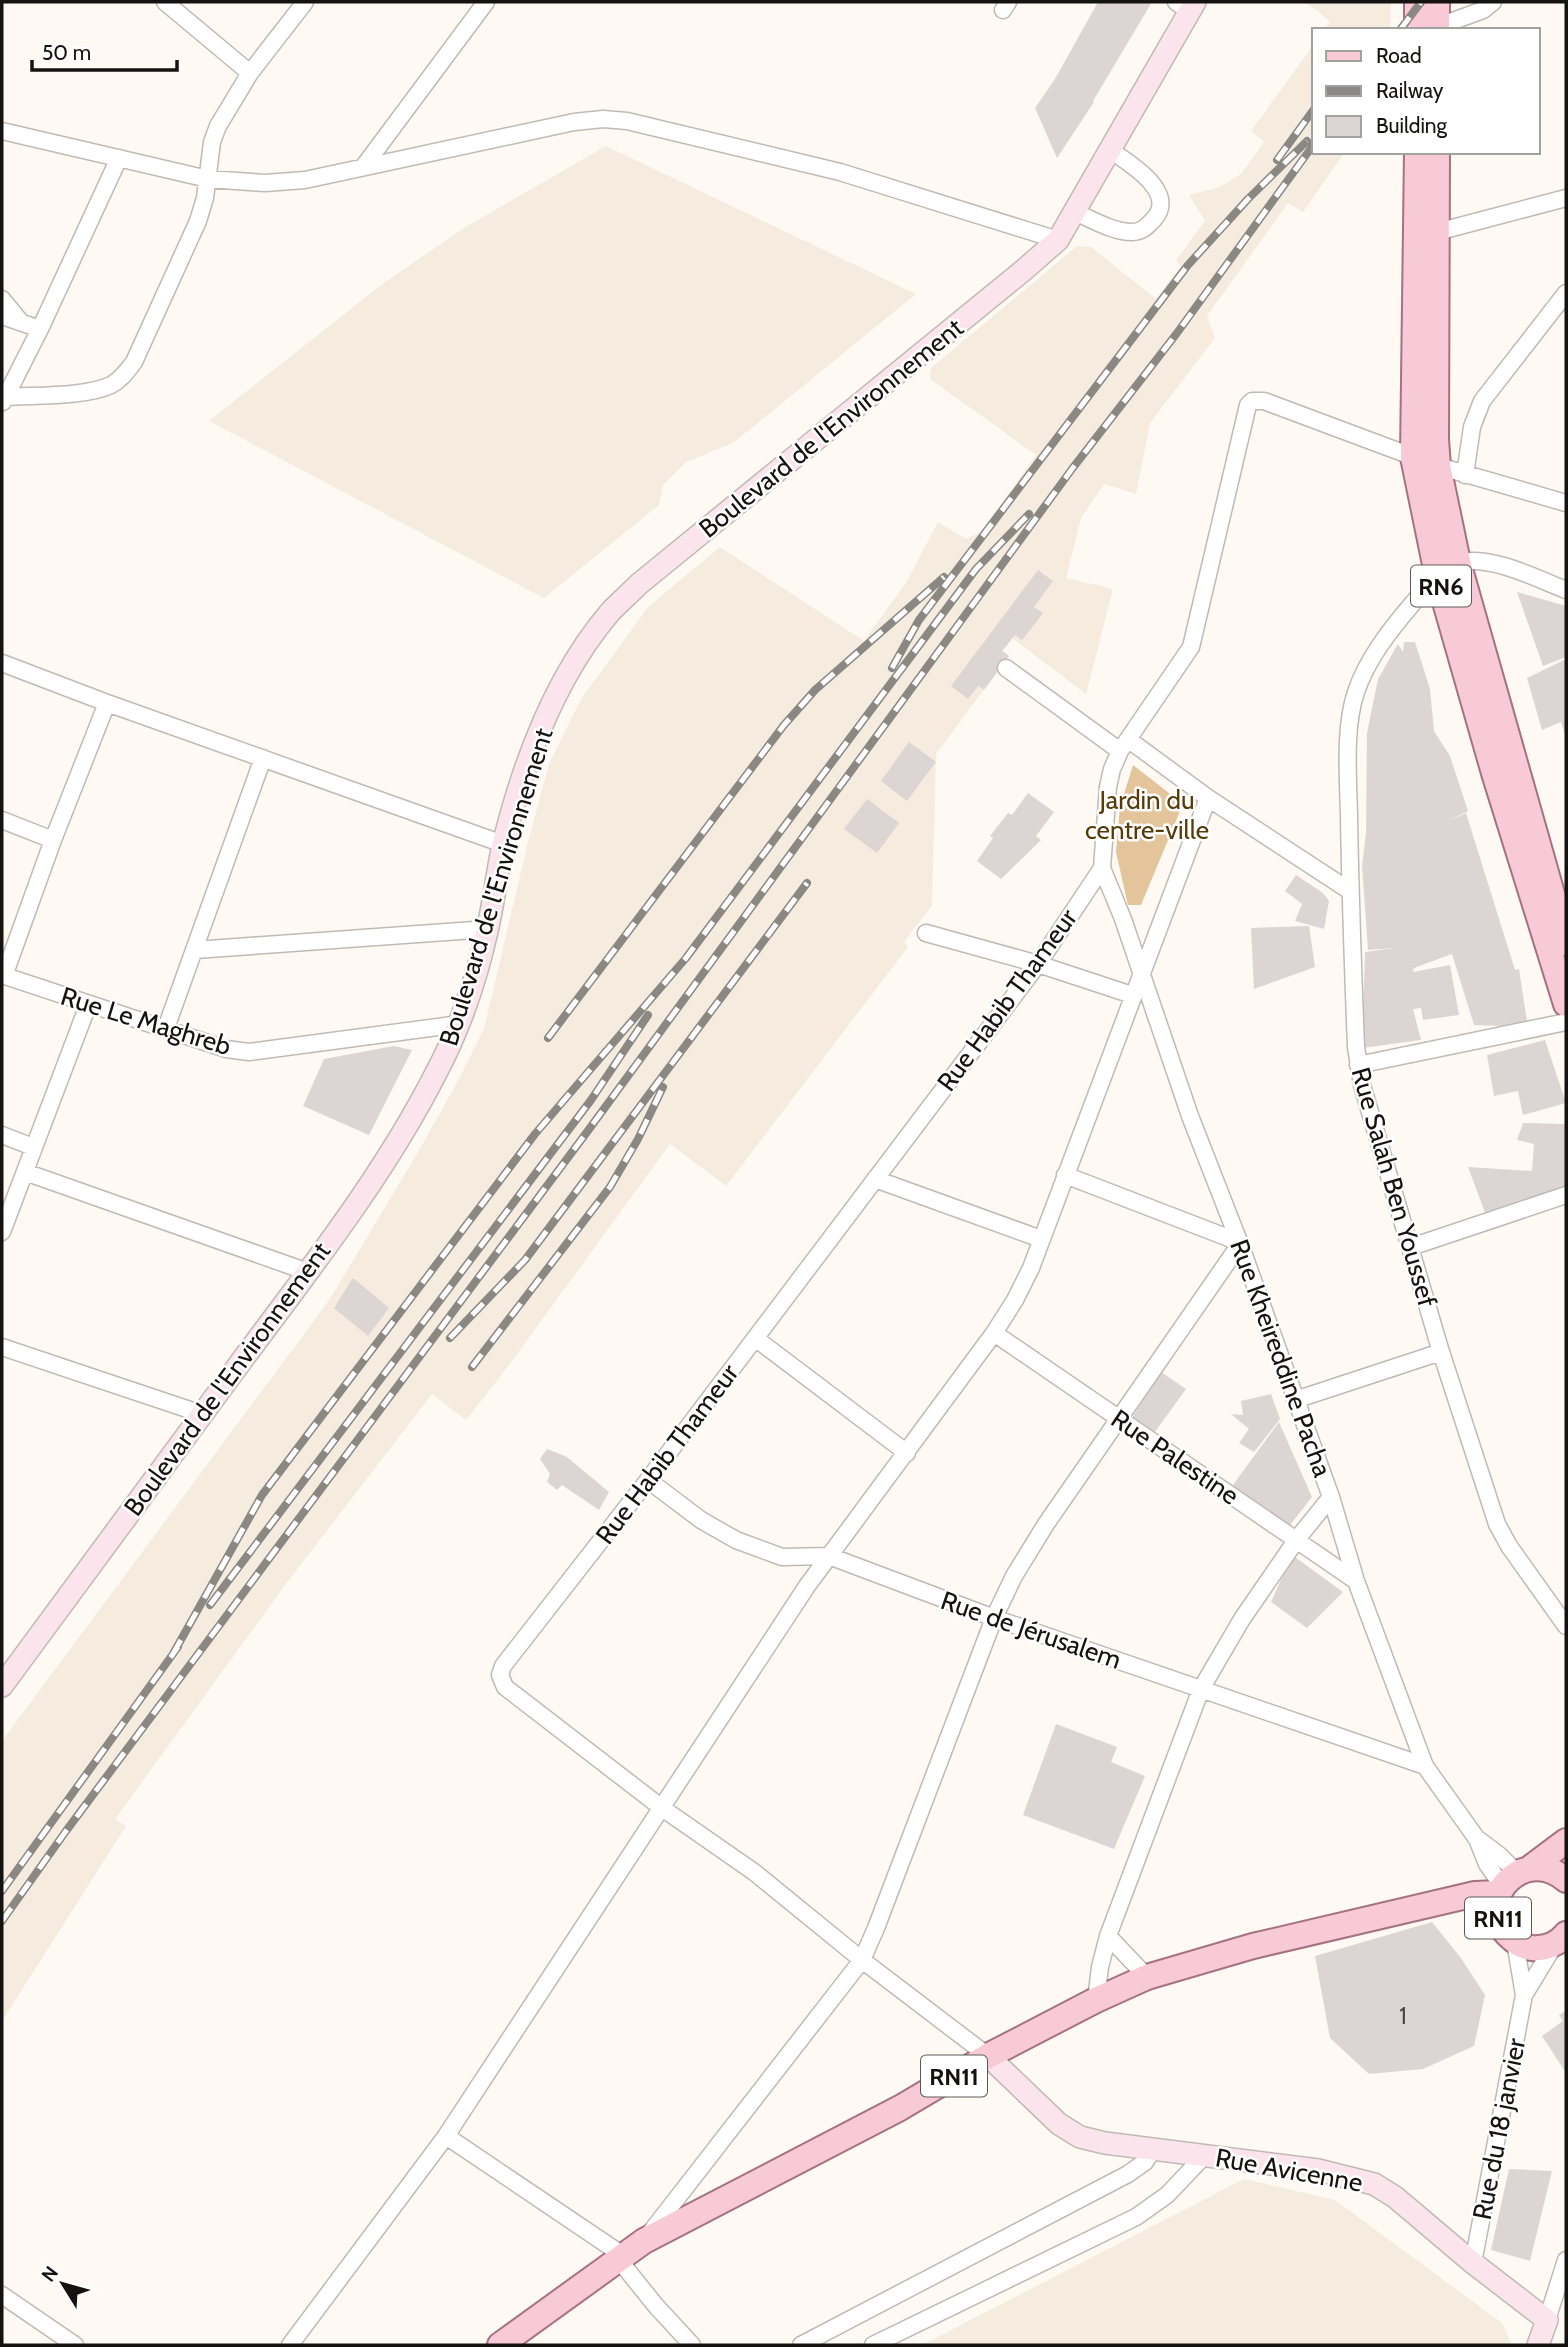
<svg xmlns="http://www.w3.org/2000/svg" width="1568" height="2347" viewBox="0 0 1568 2347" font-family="Cabin,sans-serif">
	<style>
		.built { fill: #f5ecdf }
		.green { fill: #e4c59b }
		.building { fill: #ddd5d3 }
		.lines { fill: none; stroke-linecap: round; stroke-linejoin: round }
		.street-casing { stroke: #bfbab4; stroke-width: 19 }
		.secondary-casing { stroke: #bfbab4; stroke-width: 24 }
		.primary-casing { stroke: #a57280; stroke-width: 28 }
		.street { stroke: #fff; stroke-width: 16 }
		.secondary { stroke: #fbe4eb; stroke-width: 21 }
		.primary { stroke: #f8c9d6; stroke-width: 24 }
		.rail-casing { stroke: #8b8783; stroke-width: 8 }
		.rail { stroke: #fff; stroke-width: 5; stroke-dasharray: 16; stroke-linecap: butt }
		.labels { text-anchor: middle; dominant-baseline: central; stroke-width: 5; stroke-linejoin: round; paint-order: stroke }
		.number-label { font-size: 23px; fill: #474442 }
		.shield { fill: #fff; stroke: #5b5a58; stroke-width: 2 }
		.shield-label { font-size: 24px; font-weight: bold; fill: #151311 }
		.street-label { font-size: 26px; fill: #151311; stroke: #fff }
		.park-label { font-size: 26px; fill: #563a07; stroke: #fff }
	</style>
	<rect width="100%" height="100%" fill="#fef9f3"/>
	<path class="built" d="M 1305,2 L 1391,2 L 1390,30 L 1324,30 L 1330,21 Z
		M 1314,44 L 1314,152 L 1345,152 L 1303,212 L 1288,203 L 1207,316 L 1215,338 L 1150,423 L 1136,494 L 1104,484 L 1081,518 L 1066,578 L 1113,589 L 1086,694 L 1012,638 L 1003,651 L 1009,656 L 936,754 L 932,906 L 904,942 L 908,947 L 726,1186 L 670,1144 L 506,1369 L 466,1420 L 432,1394 L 285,1585 L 115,1819 L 126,1826 L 2,2021 L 2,1741 L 330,1299 L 417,1154 L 459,1079 L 484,1029 L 528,842 L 549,764 L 581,699 L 649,606 L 720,547 L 864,641 L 907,581 L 938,522 L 966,539 L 981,532 L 1036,455 L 930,379 L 931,368 L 1077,246 L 1091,247 L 1156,299 L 1181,266 L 1176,260 L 1205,221 L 1189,195 L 1220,187 L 1241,174 L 1264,142 L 1251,131 Z
		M 606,146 L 916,294 L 733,443 L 686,462 L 663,485 L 659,505 L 544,598 L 209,421 L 381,285 L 464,228 Z
		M 1244,2179 L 1335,2200 L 1502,2323 L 1512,2345 L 922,2345 Z"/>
	<path class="green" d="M 1133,765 L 1183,804 L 1141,905 L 1128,905 L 1116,852 L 1120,807 Z"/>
	<path class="building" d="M 1098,2 L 1152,2 L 1093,101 L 1094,102 L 1057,158 L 1035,108 L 1055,79 Z
		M 1038,570 L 1053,581 L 1034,607 L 1043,613 L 1022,640 L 1015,635 L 1002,651 L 1009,656 L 984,690 L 978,686 L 968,699 L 951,686 Z
		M 1517,592 L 1566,606 L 1566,657 L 1543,666 Z
		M 1404,642 L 1415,642 L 1430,689 L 1434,731 L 1450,756 L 1468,811 L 1446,822 L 1466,813 L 1515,970 L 1519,969 L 1527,1021 L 1504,1026 L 1474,1025 L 1452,954 L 1414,968 L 1413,972 L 1450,965 L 1459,1015 L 1423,1020 L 1421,1008 L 1413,1009 L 1421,1040 L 1362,1048 L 1365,952 L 1395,948 L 1368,950 L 1362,866 L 1366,833 L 1367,733 L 1378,679 L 1398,644 L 1403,652 Z
		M 1566,659 L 1566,737 L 1561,722 L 1542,730 L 1527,678 Z
		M 909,742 L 936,762 L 907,801 L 881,781 Z
		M 1028,793 L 1054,812 L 1036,836 L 1041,840 L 1001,879 L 977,861 L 993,838 L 990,836 L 1008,813 L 1012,815 Z
		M 867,799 L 899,823 L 877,853 L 844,829 Z
		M 1296,875 L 1323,893 L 1329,901 L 1324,929 L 1295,921 L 1302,904 L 1285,891 Z
		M 1309,926 L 1315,967 L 1254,989 L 1251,928 Z
		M 1545,1040 L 1566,1103 L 1523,1115 L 1518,1091 L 1494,1096 L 1487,1055 Z
		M 394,1046 L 412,1050 L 369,1135 L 303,1106 L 324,1059 Z
		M 1523,1123 L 1566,1124 L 1566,1187 L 1486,1215 L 1468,1167 L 1532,1171 L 1534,1144 L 1517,1140 Z
		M 353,1278 L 389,1308 L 368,1336 L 334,1308 Z
		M 1161,1372 L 1186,1389 L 1152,1436 L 1130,1421 Z
		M 1271,1394 L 1280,1419 L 1254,1452 L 1239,1443 L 1249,1429 L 1231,1414 L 1243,1415 L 1241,1401 Z
		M 1279,1422 L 1312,1497 L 1287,1529 L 1230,1489 Z
		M 547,1449 L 567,1457 L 609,1492 L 599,1510 L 562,1485 L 557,1490 L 547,1482 L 550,1474 L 540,1459 Z
		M 1292,1555 L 1343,1592 L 1307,1628 L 1271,1602 Z
		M 1056,1724 L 1117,1747 L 1111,1762 L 1145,1776 L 1114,1849 L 1023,1815 Z
		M 1432,1922 L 1461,1958 L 1485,1995 L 1474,2046 L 1423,2069 L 1369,2074 L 1330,2038 L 1315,1956 Z
		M 1566,2011 L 1566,2073 L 1542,2036 L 1563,2021 L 1559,2015 Z
		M 1509,2169 L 1552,2171 L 1530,2261 L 1491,2250 Z"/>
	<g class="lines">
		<g class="street-casing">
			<path id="street" d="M 165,2 L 250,73
				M 1176,2 L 1189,11
				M 1003,10 L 1008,2
				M 1431,29 L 1483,10 L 1493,2
				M 2,131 L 208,179 L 265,183 L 305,180 L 574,122 L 603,119 L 627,121 L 840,172 L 1058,240
				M 364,166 L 486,2
				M 1075,212 C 1093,220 1113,232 1132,232 C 1143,232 1147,226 1154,219 C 1178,192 1129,163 1110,150
				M 1437,232 L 1566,198
				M 2,299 L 20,321
				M 2,316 L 40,329
				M 7,397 C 35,395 86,397 111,385 C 121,380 127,371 134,362 L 198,221 L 205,198 L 212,142 L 218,126 L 250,73 L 305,2
				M 3,402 L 40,329 L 119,158
				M 1465,475 L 1472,427 L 1482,401 L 1566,293
				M 1566,590 C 1535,578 1494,556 1460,562 C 1439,566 1425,589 1413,603 C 1390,630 1367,659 1356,692 C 1344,727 1348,777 1349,814 C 1350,891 1353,969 1356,1047 L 1362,1085 L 1441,1352 L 1497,1524 L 1509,1546 L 1566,1626
				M 2,663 L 107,703 L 503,844
				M 1006,668 L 1120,751
				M 1129,740 L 1208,798 L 1350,891
				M 2,820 L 53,840
				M 1102,868 L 1123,919 L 1190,1116 L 1240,1244 L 1331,1497 L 1356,1581 L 1425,1766 L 1477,1839 L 1487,1864 L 1503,1887
				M 926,933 L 1038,964 L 1132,995
				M 195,950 L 488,929
				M 2,975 L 226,1049 L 249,1052 L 460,1024
				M 4,976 L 53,840 L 107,703
				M 166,1028 L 263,758
				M 1358,1065 L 1566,1022
				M 2,1135 L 33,1147
				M 25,1172 L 308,1272
				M 1065,1175 L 1239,1242
				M 875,1179 L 1041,1239
				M 2,1232 L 88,1005
				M 1411,1247 L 1566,1195
				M 994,1333 L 1356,1581
				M 755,1338 L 907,1453
				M 2,1347 L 202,1414
				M 1295,1400 L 1441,1352
				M 648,1480 L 701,1520 L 736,1540 L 782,1557 L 829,1556 L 994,1618 L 1425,1766
				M 1479,1840 L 1499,1855 L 1517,1873
				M 1108,1936 L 1147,1977
				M 1515,1942 L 1524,1995
				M 1096,2000 L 1100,1967 L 1108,1936 L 1201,1689 L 1242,1619 L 1297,1539 L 1331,1497
				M 988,2056 L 862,1960 L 754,1872 L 662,1808 L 505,1687 L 500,1675 L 503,1666 L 648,1480 L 1038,964 L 1102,868 L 1108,787 L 1112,769 L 1120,751 L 1191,647 L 1248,405 L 1252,401 L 1264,401 L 1438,466 L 1566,503
				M 446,2136 L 624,2256
				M 650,2233 L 862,1960 L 876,1928 L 994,1618 L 1014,1576 L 1046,1524 L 1240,1244
				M 619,2260 L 656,2306 L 692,2345
				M 1473,2263 L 1524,1995 L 1555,1944
				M 2,2295 L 75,2345
				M 1547,2320 L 1566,2260
				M 290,2345 L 446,2136 L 807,1586 L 994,1333 L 1015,1300 L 1031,1268 L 1208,798
				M 801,2345 L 1128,2174 L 1145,2162 L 1154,2148
				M 873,2345 L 1136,2217 L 1167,2195 L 1205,2155"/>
		</g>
		<g class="secondary-casing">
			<path id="secondary" d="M 2,1686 C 81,1578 160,1470 240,1363 C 309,1270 383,1177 436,1073 C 460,1028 477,977 488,927 C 494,900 497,872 503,845 C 523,763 556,675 611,611 C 620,602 630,593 639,584 L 1025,269 L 1058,240 L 1195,2
				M 988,2056 L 1059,2124 L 1080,2137 L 1105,2143 L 1318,2170 L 1374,2184 L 1395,2197 L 1473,2263 L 1547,2320 L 1538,2345"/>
		</g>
		<g class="primary-casing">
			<path id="primary" d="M 1417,30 L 1417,2
				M 1437,30 L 1437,2
				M 1417,152 L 1413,457 L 1437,574 L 1494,773 L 1566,1004
				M 1437,152 L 1436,440 L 1438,466 L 1458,562 L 1566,943
				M 1530,1868 L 1566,1841
				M 1566,1880 C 1525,1844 1472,1899 1508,1935 C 1515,1942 1522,1947 1532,1948 C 1545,1949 1558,1944 1566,1934
				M 500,2345 L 644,2241 L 900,2108 L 988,2056 L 1096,2000 L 1147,1977 L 1253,1946 L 1475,1894 L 1499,1893"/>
		</g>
		<use href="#street" class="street"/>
		<use href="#secondary" class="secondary"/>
		<use href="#primary" class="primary"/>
		<g class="rail-casing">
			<path id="rail" d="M 1400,30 L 1421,2
				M 1277,160 L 1314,109
				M 892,668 L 919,620 L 1188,265 L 1248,199 L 1307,141
				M 548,1038 L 784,725 L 815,690 L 944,577
				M 450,1338 L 525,1260 L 807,883
				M 472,1367 L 610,1187 L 638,1139 L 663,1087
				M 210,1605 L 591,1100 L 648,1015
				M 173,1654 L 262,1495 L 535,1134 L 686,958 L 976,569 L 1029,514
				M 2,1891 L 178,1647
				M 2,1921 L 66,1831 L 587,1132 L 1072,469 L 1177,333 L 1314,144"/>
		</g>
		<use href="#rail" class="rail"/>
	</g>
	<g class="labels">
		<g class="number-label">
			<text x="1403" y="2016">1</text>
		</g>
		<g class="shield">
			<rect x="1411" y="565.5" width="60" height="41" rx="5"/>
			<rect x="1465" y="1897.5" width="66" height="41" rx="5"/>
			<rect x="921" y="2055.5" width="66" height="41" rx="5"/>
		</g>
		<g class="shield-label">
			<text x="1441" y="586">RN6</text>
			<text x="1498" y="1918">RN11</text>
			<text x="954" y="2076">RN11</text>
		</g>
		<g class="street-label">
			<text transform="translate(831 428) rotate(-39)">Boulevard de l'Environnement</text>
			<text transform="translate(496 887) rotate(-73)">Boulevard de l'Environnement</text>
			<text transform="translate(1007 1000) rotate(-54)">Rue Habib Thameur</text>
			<text transform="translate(146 1021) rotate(17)">Rue Le Maghreb</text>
			<text transform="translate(1394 1187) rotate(74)">Rue Salah Ben Youssef</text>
			<text transform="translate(1281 1358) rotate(70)">Rue Kheireddine Pacha</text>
			<text transform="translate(227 1379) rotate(-54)">Boulevard de l'Environnement</text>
			<text transform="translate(667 1454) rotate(-53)">Rue Habib Thameur</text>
			<text transform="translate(1175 1457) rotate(34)">Rue Palestine</text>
			<text transform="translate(1031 1630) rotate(19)">Rue de Jérusalem</text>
			<text transform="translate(1499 2129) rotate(-79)">Rue du 18 janvier</text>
			<text transform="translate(1289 2170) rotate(10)">Rue Avicenne</text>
		</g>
		<g class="park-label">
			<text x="1147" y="800">Jardin du<tspan x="1147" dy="30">centre-ville</tspan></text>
		</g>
	</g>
	<rect width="1568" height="2347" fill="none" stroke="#151311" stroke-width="7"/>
	<rect x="1312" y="28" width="228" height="126" fill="#ffffff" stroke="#a1a1a0" stroke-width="2"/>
	<rect x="1326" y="51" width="35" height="10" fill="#f8c9d6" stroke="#a1a1a0" stroke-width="2"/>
	<text x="1376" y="63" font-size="21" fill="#151311">Road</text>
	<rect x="1326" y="86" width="35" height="10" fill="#8b8783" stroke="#a1a1a0" stroke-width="2"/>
	<text x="1376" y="98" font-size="21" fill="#151311">Railway</text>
	<rect x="1326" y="116" width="35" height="21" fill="#ddd5d3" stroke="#a1a1a0" stroke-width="2"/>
	<text x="1376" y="133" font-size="21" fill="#151311">Building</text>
	<g transform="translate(63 2284) rotate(307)" stroke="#ffffff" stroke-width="5" paint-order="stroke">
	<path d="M0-5L12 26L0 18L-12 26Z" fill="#151311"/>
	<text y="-10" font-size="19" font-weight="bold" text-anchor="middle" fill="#151311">N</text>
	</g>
	<path d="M32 60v10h145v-10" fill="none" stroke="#151311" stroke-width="3.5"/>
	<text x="42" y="60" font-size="21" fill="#151311" stroke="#ffffff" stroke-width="5" paint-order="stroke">50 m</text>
</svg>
